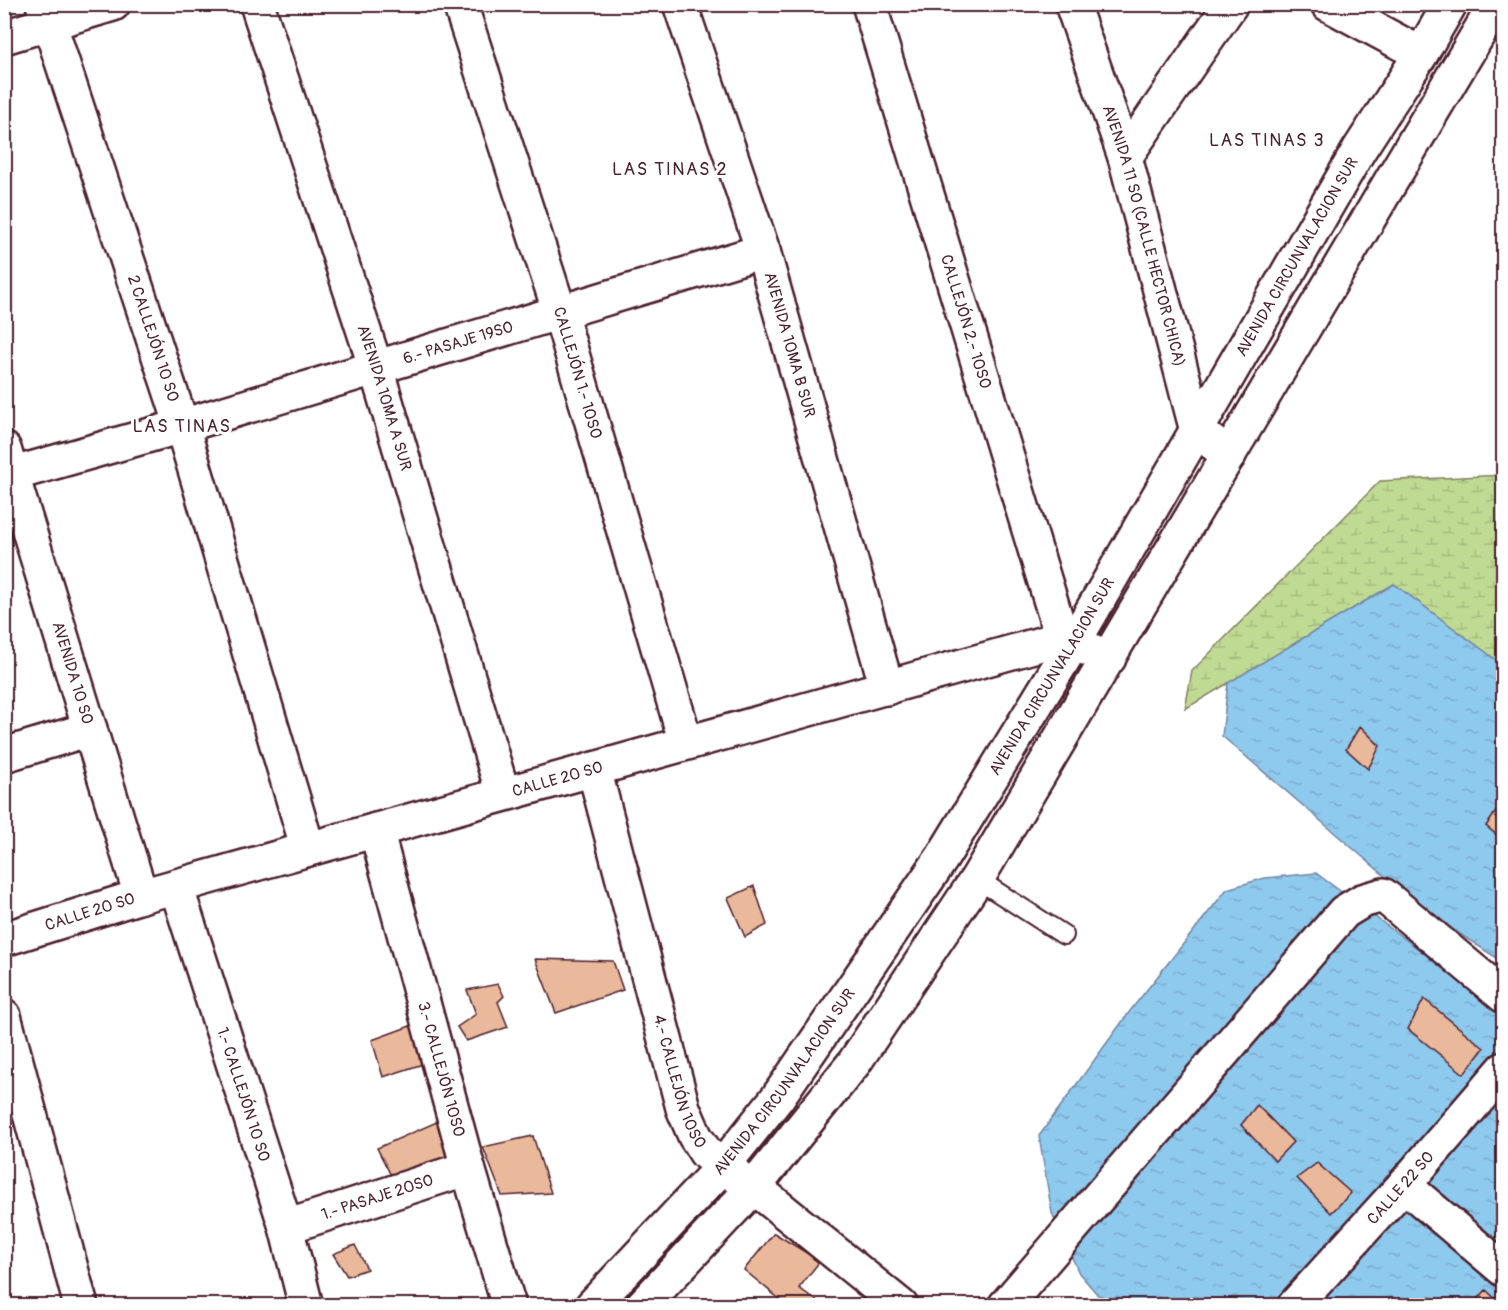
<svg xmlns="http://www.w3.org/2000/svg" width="1508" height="1310" viewBox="0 0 1508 1310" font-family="Pangolin,sans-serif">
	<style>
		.wetland { fill: url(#wetland-marsh); stroke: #847d5f; stroke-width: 1.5 }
		.water { fill: url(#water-ripples); stroke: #7385a0; stroke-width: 1.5 }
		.building { fill: #eab89b; stroke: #4a1f2b; stroke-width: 1.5 }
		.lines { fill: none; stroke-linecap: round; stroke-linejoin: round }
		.service-casing { stroke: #4a1f2b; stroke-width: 22 }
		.minor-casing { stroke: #4a1f2b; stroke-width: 38 }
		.secondary-casing { stroke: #4a1f2b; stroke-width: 38 }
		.service { stroke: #fff; stroke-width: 18 }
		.minor { stroke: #fff; stroke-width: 33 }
		.secondary { stroke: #fff; stroke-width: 33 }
		.labels { text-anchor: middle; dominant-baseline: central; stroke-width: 6; stroke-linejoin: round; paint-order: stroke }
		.street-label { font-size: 16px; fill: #4a1f2b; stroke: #fff }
		.neighbourhood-label { font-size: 18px; letter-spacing: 1.5px; fill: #4a1f2b; stroke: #fff }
	</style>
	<defs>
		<pattern id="wetland-marsh" width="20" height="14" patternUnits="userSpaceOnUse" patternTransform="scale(1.5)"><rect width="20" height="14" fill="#bfdb93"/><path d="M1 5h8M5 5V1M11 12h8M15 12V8" fill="none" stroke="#a6bc7f"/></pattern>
		<pattern id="water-ripples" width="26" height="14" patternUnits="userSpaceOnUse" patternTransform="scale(1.5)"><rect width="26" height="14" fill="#8ec9ee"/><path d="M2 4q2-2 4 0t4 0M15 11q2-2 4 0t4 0" fill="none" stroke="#7caccc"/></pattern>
	</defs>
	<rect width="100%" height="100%" fill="#fff"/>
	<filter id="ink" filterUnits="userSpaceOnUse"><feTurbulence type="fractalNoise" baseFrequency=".0167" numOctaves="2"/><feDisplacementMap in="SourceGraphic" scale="12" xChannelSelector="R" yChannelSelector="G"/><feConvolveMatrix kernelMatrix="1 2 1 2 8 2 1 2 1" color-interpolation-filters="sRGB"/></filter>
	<g filter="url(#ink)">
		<path class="wetland" d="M 1503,475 L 1503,665 L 1394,584 L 1185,709 L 1192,671 L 1380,481 Z"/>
		<path class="water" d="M 1394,584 L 1503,665 L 1503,962 L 1429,914 L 1222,736 L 1228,683 Z
			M 1316,873 L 1503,1012 L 1503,1305 L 1126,1305 L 1098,1295 L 1079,1273 L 1052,1213 L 1039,1136 L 1130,1011 L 1227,889 L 1265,878 Z"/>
		<path class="building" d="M 1360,726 L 1380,746 L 1368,769 L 1346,749 Z
			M 1504,800 L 1504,841 L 1486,826 Z
			M 754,886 L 767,925 L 745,937 L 728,898 Z
			M 535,959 L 613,961 L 623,990 L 556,1013 Z
			M 498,984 L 504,996 L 498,1002 L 508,1027 L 466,1041 L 457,1027 L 476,1014 L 467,990 Z
			M 1424,999 L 1484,1048 L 1464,1074 L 1408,1029 Z
			M 413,1025 L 429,1062 L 383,1077 L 372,1040 Z
			M 1257,1105 L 1293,1142 L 1275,1161 L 1241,1125 Z
			M 439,1121 L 449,1168 L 397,1187 L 377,1148 Z
			M 533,1136 L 551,1193 L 502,1196 L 483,1147 Z
			M 1317,1163 L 1351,1193 L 1331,1213 L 1297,1178 Z
			M 774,1233 L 820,1261 L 799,1288 L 824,1306 L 788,1306 L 744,1270 Z
			M 355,1245 L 367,1269 L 347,1276 L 333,1254 Z
			M 1486,1290 L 1503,1306 L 1472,1306 Z"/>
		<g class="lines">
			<g class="service-casing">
				<path id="service" d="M 977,879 L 1064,935"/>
			</g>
			<g class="minor-casing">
				<g id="minor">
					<path id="s1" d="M 43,4 L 182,426 L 308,849"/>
					<path id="s2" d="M 257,4 L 376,368 L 503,794"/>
					<path id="s3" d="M 460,4 L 560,313 L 686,743"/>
					<path id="s4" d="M 680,4 L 763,251 L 887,688"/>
					<path id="s5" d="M 869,4 L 1062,638"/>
					<path id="s6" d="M 1072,4 L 1125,157 L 1197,431 L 1229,455"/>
					<path d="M 1328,4 L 1421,54"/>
					<path d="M 4,37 L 113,4"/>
					<path d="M 1125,157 L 1231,4"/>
					<path id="s7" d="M 4,449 L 141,896"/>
					<path id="s8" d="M 13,474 L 182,426 L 763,251"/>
					<path d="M 4,755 L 90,729"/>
					<path id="s9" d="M 594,769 L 683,1108 L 695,1136 L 706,1153 L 722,1167 L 754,1187 L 901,1306"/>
					<path id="s10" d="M 376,830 L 468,1168 L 509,1306"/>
					<path id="s11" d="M 176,886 L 286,1227 L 306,1306"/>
					<path id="s12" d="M 4,939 L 141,896 L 1062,638 L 1109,658"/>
					<path d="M 4,1016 L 81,1306"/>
					<path d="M 1404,1185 L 1504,1270"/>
					<path id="s13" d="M 286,1227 L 468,1168"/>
					<path d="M 1005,1306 L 1344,912 L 1362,901 L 1383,895 L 1504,996"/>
					<path id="s14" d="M 1294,1306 L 1404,1185 L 1504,1069"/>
				</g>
			</g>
			<g class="secondary-casing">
				<g id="secondary">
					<path id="s15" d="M 592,1306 L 722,1167 L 778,1097 L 942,858 L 1074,642 L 1359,150 L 1421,54 L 1450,4"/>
					<path d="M 642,1306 L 754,1187 L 854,1063 L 977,879 L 1496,4"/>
				</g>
			</g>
			<use href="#service" class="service"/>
			<use href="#minor" class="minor"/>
			<use href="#secondary" class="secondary"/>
		</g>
	</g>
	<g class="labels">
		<g class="street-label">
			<text stroke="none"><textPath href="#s6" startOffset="243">AVENIDA 11 SO (CALLE HECTOR CHICA)</textPath></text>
			<text stroke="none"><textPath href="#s15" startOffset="1268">AVENIDA CIRCUNVALACION SUR</textPath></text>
			<text stroke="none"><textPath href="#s5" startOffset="332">CALLEJÓN 2.- 10SO</textPath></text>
			<text stroke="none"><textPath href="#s1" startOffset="352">2 CALLEJÓN 10 SO</textPath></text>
			<text stroke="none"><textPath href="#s8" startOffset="464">6.- PASAJE 19SO</textPath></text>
			<text stroke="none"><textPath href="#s4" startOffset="358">AVENIDA 10MA B SUR</textPath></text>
			<text stroke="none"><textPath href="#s3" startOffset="387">CALLEJÓN 1.- 10SO</textPath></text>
			<text stroke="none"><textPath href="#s2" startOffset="414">AVENIDA 10MA A SUR</textPath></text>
			<text stroke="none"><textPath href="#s7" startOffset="234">AVENIDA 10 SO</textPath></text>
			<text stroke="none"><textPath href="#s15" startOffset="782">AVENIDA CIRCUNVALACION SUR</textPath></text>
			<text stroke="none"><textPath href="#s12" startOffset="576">CALLE 20 SO</textPath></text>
			<text stroke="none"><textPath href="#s12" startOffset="90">CALLE 20 SO</textPath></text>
			<text stroke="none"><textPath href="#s10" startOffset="248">3.- CALLEJÓN 10SO</textPath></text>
			<text stroke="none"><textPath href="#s9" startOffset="324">4.- CALLEJÓN 10SO</textPath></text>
			<text stroke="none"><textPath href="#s15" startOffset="296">AVENIDA CIRCUNVALACION SUR</textPath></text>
			<text stroke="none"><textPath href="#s11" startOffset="219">1.- CALLEJÓN 10 SO</textPath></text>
			<text stroke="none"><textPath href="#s14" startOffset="159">CALLE 22 SO</textPath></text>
			<text stroke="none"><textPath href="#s13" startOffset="96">1.- PASAJE 20SO</textPath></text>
		</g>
		<g class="neighbourhood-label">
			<text x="1267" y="140">LAS TINAS 3</text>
			<text x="670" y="169">LAS TINAS 2</text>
			<text x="182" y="426">LAS TINAS</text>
		</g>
	</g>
	<rect width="1508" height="1310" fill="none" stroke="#fff" stroke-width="24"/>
	<rect x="12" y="12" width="1484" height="1286" fill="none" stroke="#4a1f2b" stroke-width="2" filter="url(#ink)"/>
</svg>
